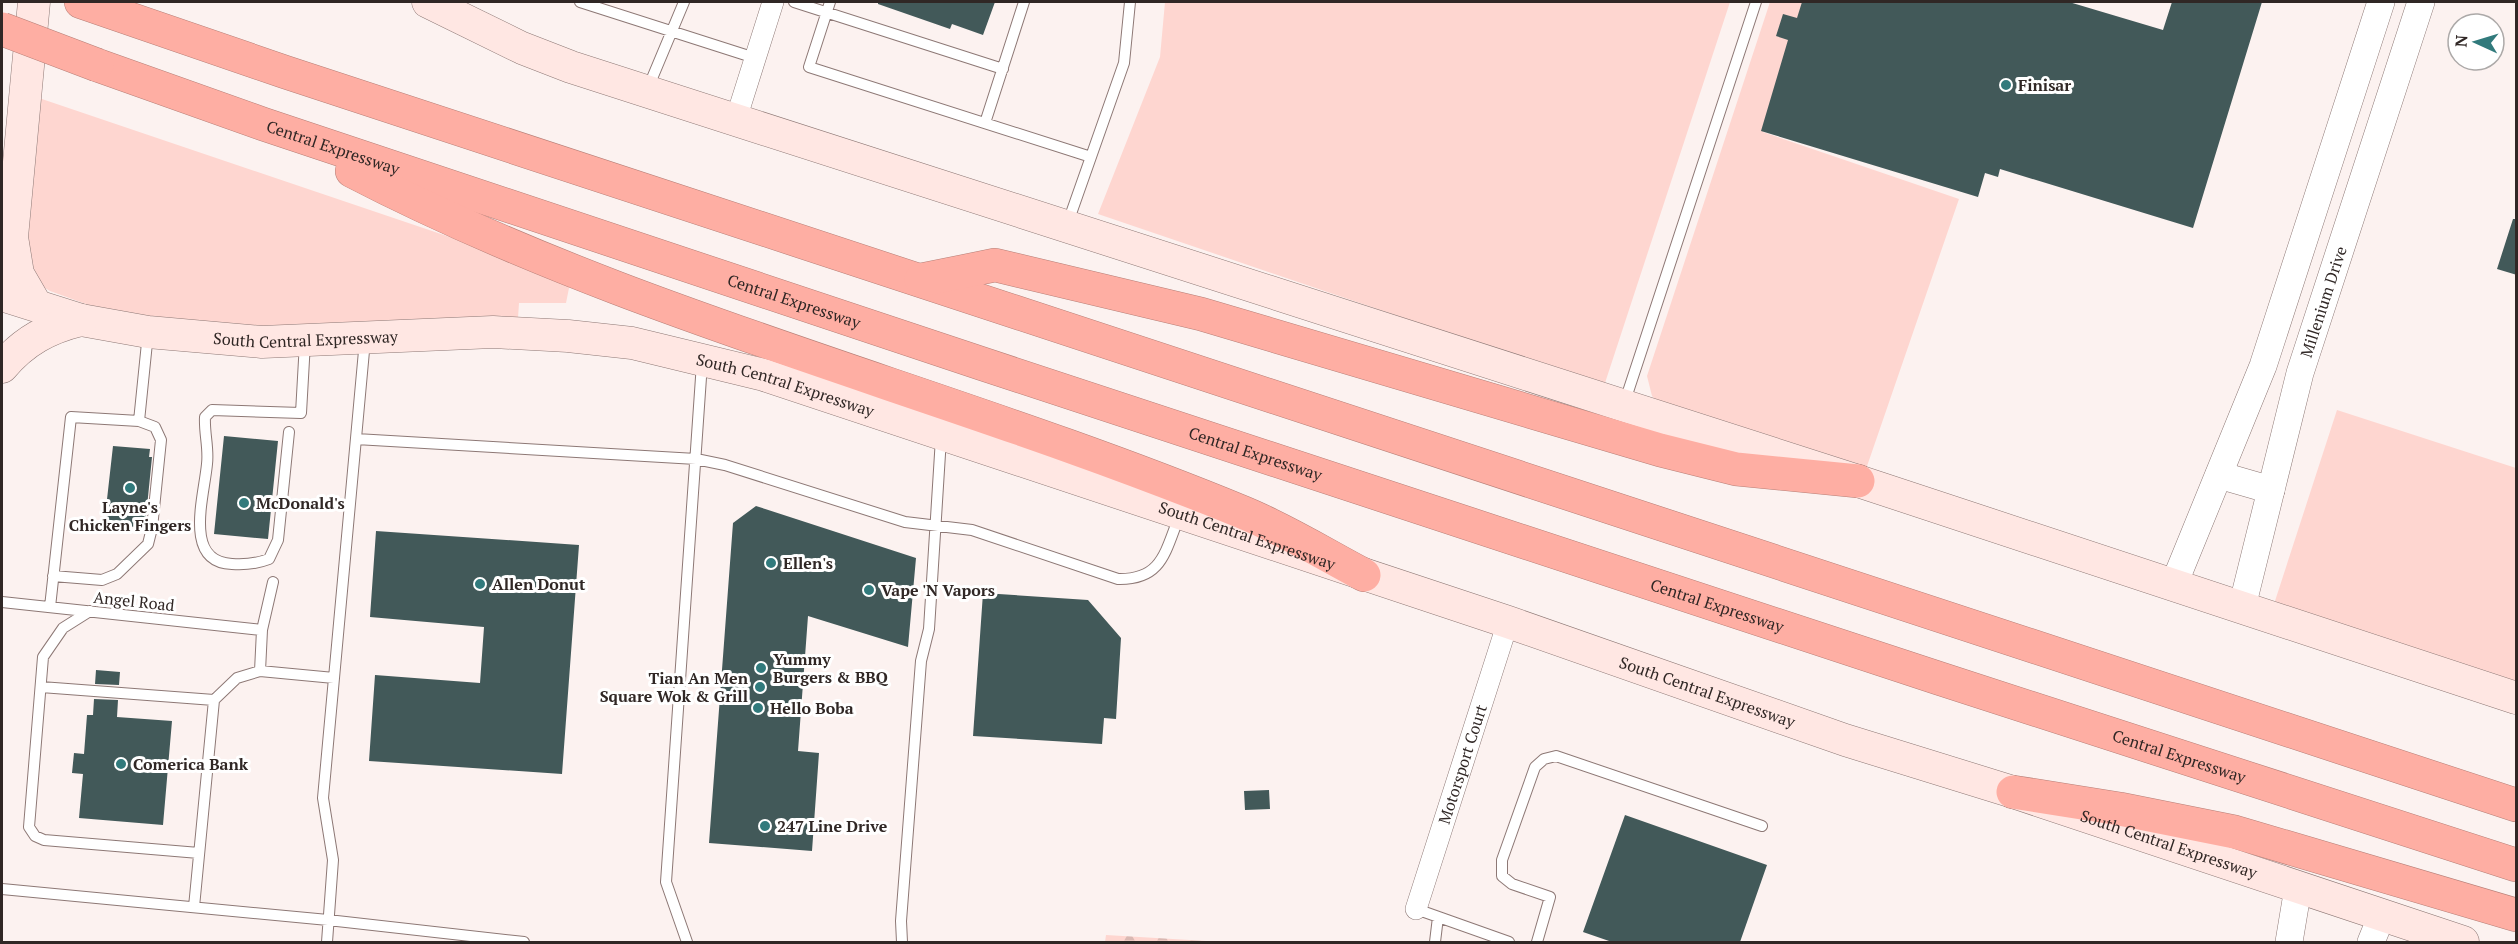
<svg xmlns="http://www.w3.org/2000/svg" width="2518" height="944" viewBox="0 0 2518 944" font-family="'PT Serif',serif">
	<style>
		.grass { fill: #fed6d0 }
		.forest { fill: url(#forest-firs) }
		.building { fill: #425959 }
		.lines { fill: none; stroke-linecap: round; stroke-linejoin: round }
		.service-casing { stroke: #8d7875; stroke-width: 12 }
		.minor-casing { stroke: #8d7875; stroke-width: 22 }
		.tertiary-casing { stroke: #8d7875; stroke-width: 28 }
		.secondary-casing { stroke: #8d7875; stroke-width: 33 }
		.motorway-casing { stroke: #b67f77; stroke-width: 34 }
		.service { stroke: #fff; stroke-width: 10 }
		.minor { stroke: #fff; stroke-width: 21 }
		.tertiary { stroke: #fff; stroke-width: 27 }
		.secondary { stroke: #ffe7e3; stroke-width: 32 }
		.motorway { stroke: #feaea3; stroke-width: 33 }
		.motorway-bridge-casing { stroke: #b67f77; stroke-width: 34; stroke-linecap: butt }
		.motorway-bridge { stroke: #feaea3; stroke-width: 33 }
		.poi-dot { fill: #317a7c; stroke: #fff; stroke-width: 2 }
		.labels { text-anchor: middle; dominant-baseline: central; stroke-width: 6; stroke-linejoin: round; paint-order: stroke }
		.poi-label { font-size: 16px; font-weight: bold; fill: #302725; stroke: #fff; text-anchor: start }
		.street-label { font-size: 16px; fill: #302725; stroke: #fff }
	</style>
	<defs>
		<pattern id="forest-firs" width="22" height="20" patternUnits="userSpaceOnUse" patternTransform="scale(1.5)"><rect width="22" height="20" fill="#fed6d0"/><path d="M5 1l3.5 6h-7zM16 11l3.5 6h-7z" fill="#dab8b2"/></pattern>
	</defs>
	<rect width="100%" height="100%" fill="#fcf2f0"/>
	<path class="grass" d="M 1165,2 L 1730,2 L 1604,386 L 1098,214 L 1160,57 Z
		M 1770,2 L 1805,2 L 1763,132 L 1959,199 L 1865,472 L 1659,404 L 1652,396 L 1647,376 Z
		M 36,97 L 571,278 L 566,303 L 519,303 L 518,318 L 329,329 L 199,326 L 105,311 L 50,291 L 35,282 L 24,268 Z
		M 2337,410 L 2516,468 L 2516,685 L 2285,609 L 2275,601 Z"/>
	<path class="forest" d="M 1106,935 L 1223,942 L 1105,942 Z"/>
	<path class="building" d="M 878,2 L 995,2 L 983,35 L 952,24 L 950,29 L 878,4 Z
		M 1802,2 L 2069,2 L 2163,30 L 2172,2 L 2262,2 L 2193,228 L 2000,169 L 1998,177 L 1985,173 L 1978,197 L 1761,131 L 1788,40 L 1776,36 L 1783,14 L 1797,18 Z
		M 2513,219 L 2517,219 L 2517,275 L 2497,269 Z
		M 224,436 L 278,441 L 268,539 L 214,534 Z
		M 113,446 L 150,449 L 149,457 L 152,457 L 145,527 L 104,526 Z
		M 756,506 L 916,558 L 908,647 L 808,616 L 798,751 L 819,753 L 812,851 L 709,843 L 733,523 Z
		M 376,531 L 579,545 L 562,774 L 369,761 L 375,675 L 480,683 L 484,627 L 370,617 Z
		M 983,593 L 1088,600 L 1121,638 L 1116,719 L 1104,718 L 1102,744 L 973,736 Z
		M 96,670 L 120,672 L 119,685 L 95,684 Z
		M 94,699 L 118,700 L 117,717 L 172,721 L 163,825 L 79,818 L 83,774 L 72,773 L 74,753 L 84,754 L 87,715 L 93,715 Z
		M 1269,790 L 1270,809 L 1245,810 L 1244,791 Z
		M 1625,815 L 1767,865 L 1740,942 L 1612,942 L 1583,932 Z"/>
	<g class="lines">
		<g class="service-casing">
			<path id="service" d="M 580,2 L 755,58
				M 794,2 L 1003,69
				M 830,2 L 809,67 L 1091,157
				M 648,88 L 684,2
				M 985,123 L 1024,2
				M 1067,225 L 1124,63 L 1130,2
				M 1624,404 L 1756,2
				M 289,432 L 278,540 L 269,559 C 256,564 246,565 232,564 C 183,562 204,497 207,464 C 209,448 204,433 205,417 L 212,410 L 301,413 L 305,342
				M 356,439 L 696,459 L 725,465 L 905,522 L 972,530 L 1118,579 C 1162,580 1165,552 1179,517
				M 53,576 L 102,580 L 117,574 L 148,544 L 152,528 L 161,440 L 155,427 L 139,421
				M 2,602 L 262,630
				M 50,607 L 71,417 L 139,421 L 148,333
				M 90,611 L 63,628 L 43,657 L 29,827 L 35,836 L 44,840 L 199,853
				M 260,671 L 334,678
				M 41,687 L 214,700
				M 2,889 L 328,920 L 524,942
				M 194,907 L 214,700 L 237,678 L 260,671 L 262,630 L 273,582
				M 1416,909 L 1509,942
				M 327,942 L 333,860 L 323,798 L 365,340
				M 687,942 L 666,882 L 702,363
				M 902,942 L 901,921 L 921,661 L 929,629 L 941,438
				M 1435,942 L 1438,917
				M 1537,942 L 1550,897 L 1512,884 L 1502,876 L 1502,860 L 1535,767 L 1544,759 L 1556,756 L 1762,826"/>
		</g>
		<g class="minor-casing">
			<g id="minor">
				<path d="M 736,119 L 773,2"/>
				<path id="s1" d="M 1416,909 L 1508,622"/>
			</g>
		</g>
		<g class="tertiary-casing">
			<g id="tertiary">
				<path d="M 2219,475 L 2271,490"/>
				<path d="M 2174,584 L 2263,366 L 2381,2"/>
				<path id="s2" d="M 2242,607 L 2300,373 L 2421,2"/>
				<path d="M 2289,942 L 2298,888"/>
				<path d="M 2371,942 L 2382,915"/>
			</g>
		</g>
		<g class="secondary-casing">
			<g id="secondary">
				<path d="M 34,2 L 12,237 L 18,274 L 36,305"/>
				<path d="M 428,2 L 522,48 L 571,67 L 1858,481 L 2516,698"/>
				<path id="s3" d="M 2,295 L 81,320 L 148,332 L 262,342 L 493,332 L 568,336 L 632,343 L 764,375 L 1508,622 L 1845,740 L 2013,792 L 2463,942"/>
				<path d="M 2,367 C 24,341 48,328 81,320"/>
			</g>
		</g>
		<g class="motorway-casing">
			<g id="motorway">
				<path d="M 81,2 L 285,72 L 2516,805"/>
				<path id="s4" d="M 97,65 L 263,124 L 983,364 L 1938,678 L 2516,865"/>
				<path d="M 352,171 C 635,318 948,391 1242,512 C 1284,529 1324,554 1364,575"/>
				<path d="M 921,280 L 995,265 L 1201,314 L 1660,450 L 1736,469 L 1858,481"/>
				<path d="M 2013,792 L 2120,809 L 2235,832 L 2516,915"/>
			</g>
		</g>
		<use href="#service" class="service"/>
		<use href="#minor" class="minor"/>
		<use href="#tertiary" class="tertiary"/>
		<use href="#secondary" class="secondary"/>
		<use href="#motorway" class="motorway"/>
		<g class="motorway-bridge-casing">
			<path id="motorway-bridge" d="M 2,29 L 97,65"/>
		</g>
		<use href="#motorway-bridge" class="motorway-bridge"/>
	</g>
	<g class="poi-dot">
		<circle cx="2006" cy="85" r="6"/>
		<circle cx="130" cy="488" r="6"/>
		<circle cx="244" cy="503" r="6"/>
		<circle cx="771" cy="563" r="6"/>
		<circle cx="480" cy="584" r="6"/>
		<circle cx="869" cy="590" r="6"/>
		<circle cx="761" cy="668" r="6"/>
		<circle cx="760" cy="687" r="6"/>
		<circle cx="758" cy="708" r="6"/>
		<circle cx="121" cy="764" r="6"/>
		<circle cx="765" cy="826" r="6"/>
	</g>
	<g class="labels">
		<g class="poi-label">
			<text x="2018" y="85">Finisar</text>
			<text x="256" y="503">McDonald's</text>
			<text x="130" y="507" text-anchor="middle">Layne's<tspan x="130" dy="18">Chicken Fingers</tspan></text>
			<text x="783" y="563">Ellen's</text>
			<text x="492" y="584">Allen Donut</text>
			<text x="881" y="590">Vape 'N Vapors</text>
			<text x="773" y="659">Yummy<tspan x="773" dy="18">Burgers &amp; BBQ</tspan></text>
			<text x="748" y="678" text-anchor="end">Tian An Men<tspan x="748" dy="18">Square Wok &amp; Grill</tspan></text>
			<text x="770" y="708">Hello Boba</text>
			<text x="133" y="764">Comerica Bank</text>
			<text x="777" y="826">247 Line Drive</text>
		</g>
		<g class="street-label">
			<text stroke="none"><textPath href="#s4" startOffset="250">Central Expressway</textPath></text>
			<text stroke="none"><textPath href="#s4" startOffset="736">Central Expressway</textPath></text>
			<text stroke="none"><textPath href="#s2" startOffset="316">Millenium Drive</textPath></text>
			<text stroke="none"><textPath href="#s3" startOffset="309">South Central Expressway</textPath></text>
			<text stroke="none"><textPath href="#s3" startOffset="795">South Central Expressway</textPath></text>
			<text stroke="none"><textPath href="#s4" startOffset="1222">Central Expressway</textPath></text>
			<text stroke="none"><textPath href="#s3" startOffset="1281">South Central Expressway</textPath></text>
			<text transform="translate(134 601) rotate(6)">Angel Road</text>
			<text stroke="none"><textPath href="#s4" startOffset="1708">Central Expressway</textPath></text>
			<text stroke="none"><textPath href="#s3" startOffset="1767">South Central Expressway</textPath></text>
			<text stroke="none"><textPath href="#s4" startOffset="2194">Central Expressway</textPath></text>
			<text stroke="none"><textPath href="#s1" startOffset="152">Motorsport Court</textPath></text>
			<text stroke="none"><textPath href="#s3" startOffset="2253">South Central Expressway</textPath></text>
		</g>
	</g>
	<rect width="2518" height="944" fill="none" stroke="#302725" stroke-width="6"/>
	<g transform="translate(2476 42) rotate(274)"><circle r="28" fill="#ffffff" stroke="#aca9a8" stroke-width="1.5"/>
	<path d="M0-4.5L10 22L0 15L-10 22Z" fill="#317a7c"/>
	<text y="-9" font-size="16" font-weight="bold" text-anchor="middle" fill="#302725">N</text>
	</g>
</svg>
